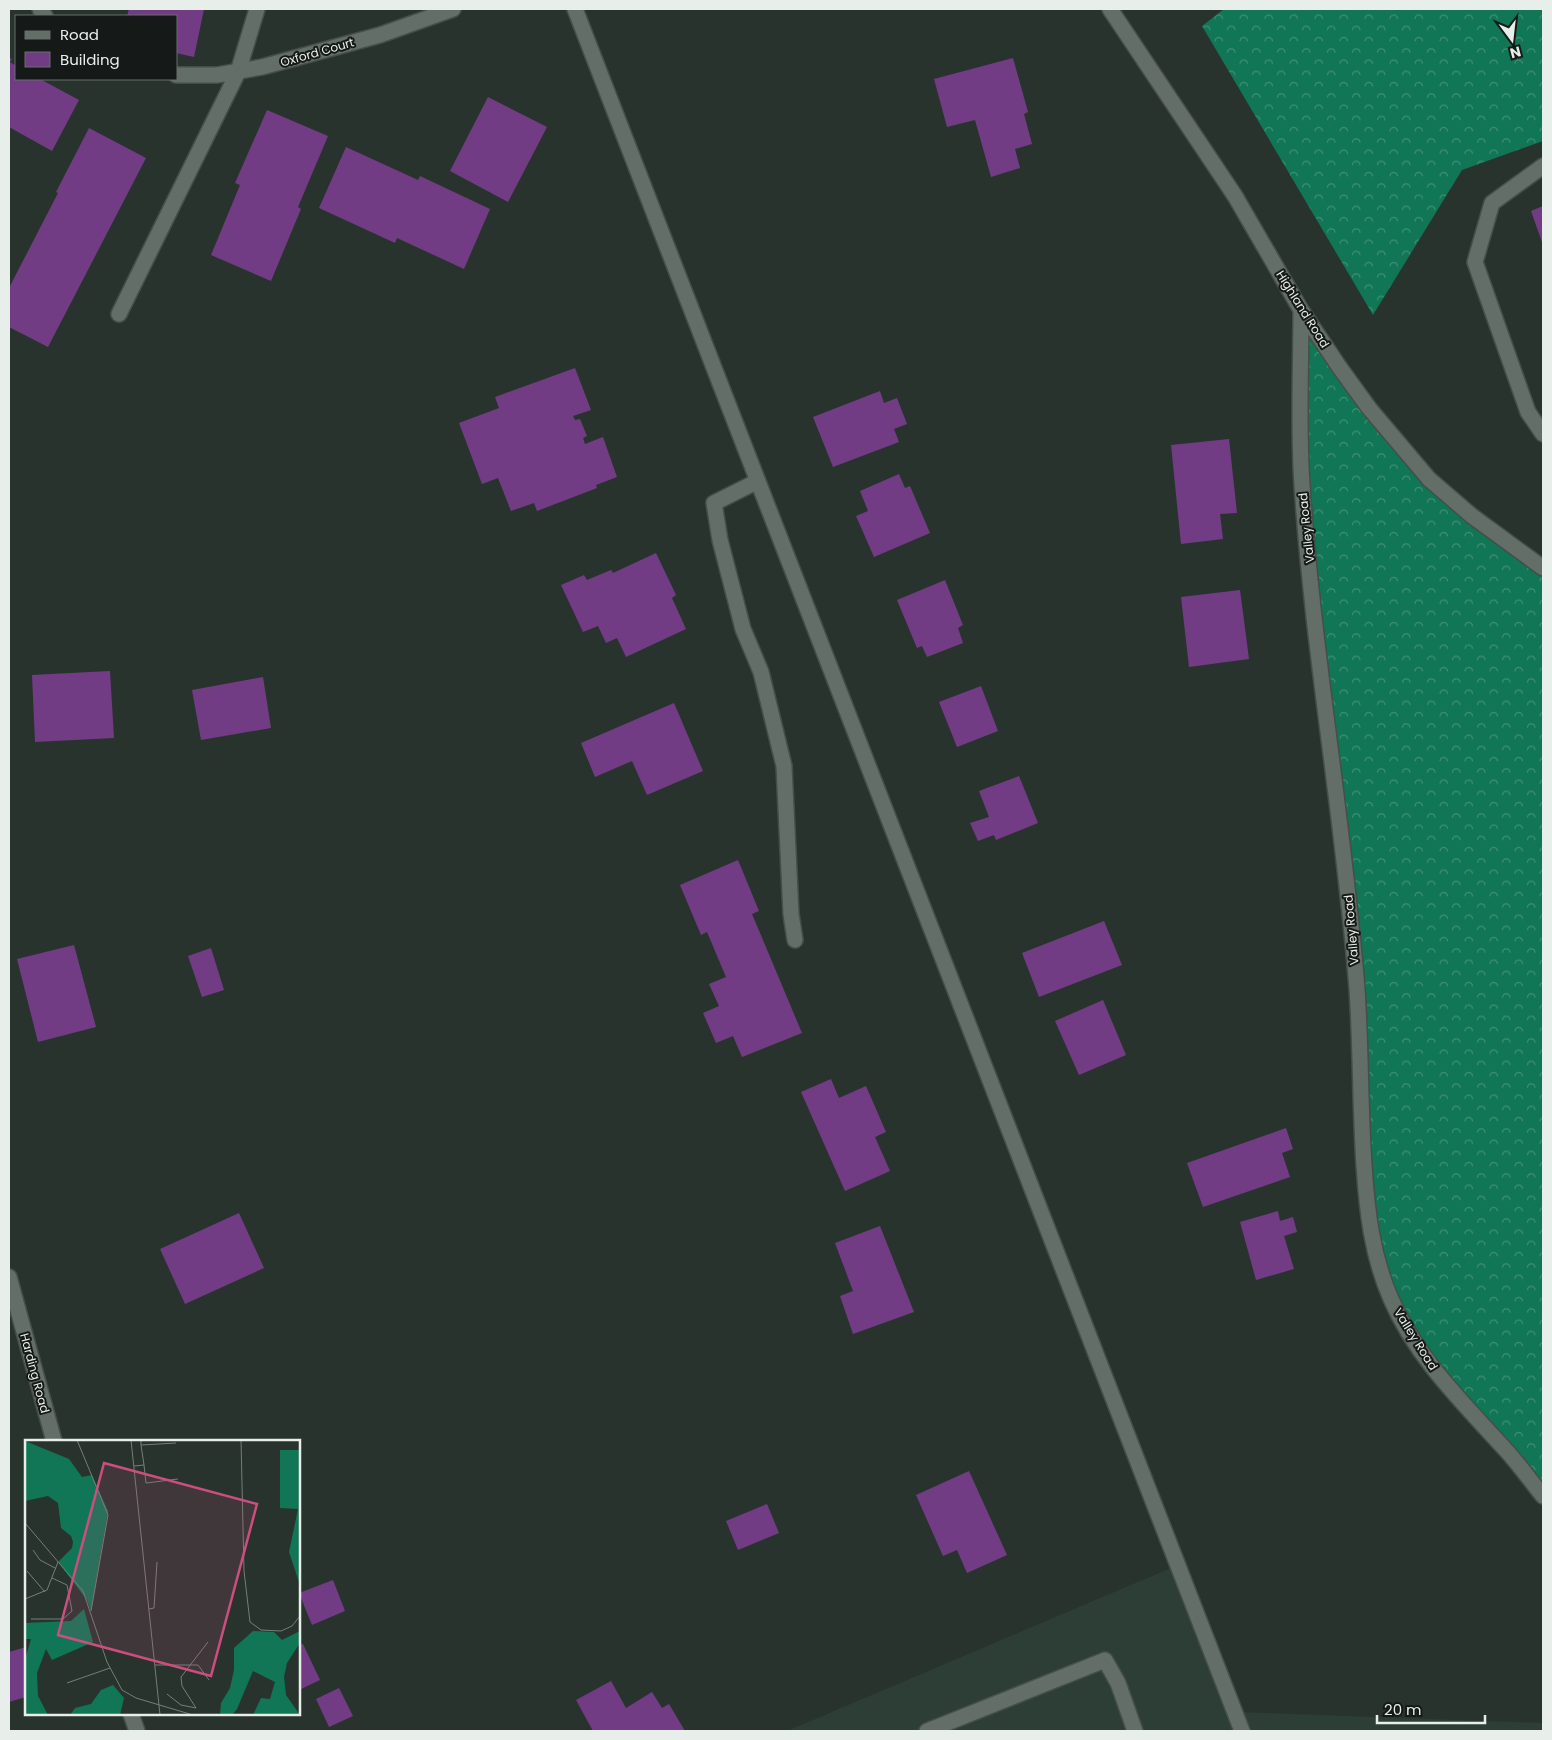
<svg xmlns="http://www.w3.org/2000/svg" width="1552" height="1740" viewBox="0 0 1552 1740" font-family="Poppins,sans-serif">
	<style>
		.built { fill: #2d3e36 }
		.forest { fill: url(#forest-crowns) }
		.building { fill: #723c85 }
		.lines { fill: none; stroke-linecap: round; stroke-linejoin: round }
		.minor-casing { stroke: #454e49; stroke-width: 18 }
		.minor { stroke: #636e68; stroke-width: 15 }
		.labels { text-anchor: middle; dominant-baseline: central; stroke-width: 4; stroke-linejoin: round; paint-order: stroke }
		.street-label { font-size: 12px; fill: #e8efeb; stroke: #151917 }
		.inset-road { fill: none; stroke: #757e7a; stroke-width: 1 }
		.view { fill: #cc4e7f; fill-opacity: 0.15; stroke: #cc4e7f; stroke-width: 2.5 }
		.inset-edge { fill: none; stroke: #e8efeb; stroke-width: 2.5 }
	</style>
	<defs>
		<pattern id="forest-crowns" width="20" height="18" patternUnits="userSpaceOnUse" patternTransform="scale(1.25)"><rect width="20" height="18" fill="#117655"/><path d="M2 6a3 3 0 1 1 6 0M12 15a3 3 0 1 1 6 0" fill="none" stroke="#3f9076"/></pattern>
	</defs>
	<rect width="100%" height="100%" fill="#29332e"/>
	<path class="built" d="M 1178,1565 L 1235,1712 L 1543,1723 L 1543,1731 L 787,1731 Z"/>
	<path class="forest" d="M 1224,9 L 1543,9 L 1543,141 L 1462,170 L 1373,315 L 1202,26 Z
		M 1301,310 L 1401,448 L 1543,568 L 1543,1496 L 1426,1359 L 1377,1262 L 1359,1063 L 1302,485 Z"/>
	<path class="building" d="M 129,9 L 204,9 L 194,57 L 176,53 L 176,16 L 127,16 Z
		M 9,58 L 12,59 L 10,62 L 16,66 L 16,79 L 40,79 L 79,100 L 52,151 L 9,127 Z
		M 1013,58 L 1028,112 L 1024,114 L 1032,144 L 1015,149 L 1020,168 L 991,177 L 975,120 L 947,127 L 934,79 Z
		M 488,97 L 547,127 L 508,202 L 450,171 Z
		M 267,110 L 328,136 L 298,207 L 301,209 L 271,281 L 211,255 L 240,185 L 235,183 Z
		M 89,128 L 146,158 L 48,347 L 9,327 L 9,288 L 58,193 L 56,192 Z
		M 346,147 L 418,180 L 420,176 L 490,209 L 464,269 L 397,238 L 395,243 L 319,208 Z
		M 1543,206 L 1543,245 L 1531,211 Z
		M 575,368 L 591,410 L 573,416 L 575,420 L 580,419 L 587,436 L 583,438 L 585,444 L 603,437 L 617,477 L 596,485 L 597,488 L 537,511 L 534,503 L 511,511 L 498,478 L 482,484 L 459,423 L 499,408 L 495,397 Z
		M 880,391 L 884,403 L 897,398 L 907,424 L 894,429 L 899,442 L 833,467 L 813,417 Z
		M 1229,439 L 1237,513 L 1220,514 L 1223,539 L 1181,544 L 1171,445 Z
		M 899,474 L 905,488 L 910,486 L 930,533 L 874,557 L 856,516 L 868,511 L 860,491 Z
		M 656,553 L 676,595 L 672,598 L 686,629 L 626,657 L 617,638 L 606,643 L 598,626 L 583,632 L 561,585 L 584,575 L 587,580 L 611,570 L 613,573 Z
		M 945,580 L 963,625 L 958,628 L 963,643 L 927,657 L 922,646 L 917,648 L 897,600 Z
		M 1240,590 L 1249,659 L 1189,667 L 1181,597 Z
		M 110,671 L 114,738 L 35,742 L 32,675 Z
		M 263,677 L 271,728 L 201,740 L 192,690 Z
		M 981,686 L 998,731 L 957,747 L 939,702 Z
		M 674,703 L 703,771 L 647,795 L 632,761 L 595,777 L 581,743 Z
		M 1019,776 L 1038,823 L 996,840 L 994,835 L 978,841 L 970,823 L 989,817 L 979,791 Z
		M 738,860 L 759,911 L 752,914 L 802,1033 L 742,1057 L 733,1036 L 716,1043 L 703,1013 L 719,1006 L 709,984 L 726,977 L 707,932 L 701,935 L 680,885 Z
		M 1104,921 L 1122,965 L 1039,997 L 1022,953 Z
		M 74,945 L 96,1027 L 38,1042 L 17,959 Z
		M 211,948 L 224,990 L 202,997 L 188,956 Z
		M 1103,1000 L 1126,1055 L 1079,1075 L 1055,1021 Z
		M 831,1079 L 839,1098 L 866,1086 L 886,1132 L 875,1137 L 890,1171 L 845,1191 L 801,1092 Z
		M 1286,1128 L 1293,1149 L 1282,1153 L 1290,1177 L 1203,1207 L 1187,1163 Z
		M 1278,1211 L 1280,1221 L 1293,1217 L 1297,1232 L 1284,1236 L 1294,1269 L 1256,1280 L 1240,1222 Z
		M 239,1213 L 264,1268 L 185,1304 L 160,1249 Z
		M 880,1226 L 914,1312 L 853,1334 L 840,1296 L 853,1291 L 835,1243 Z
		M 969,1471 L 1007,1555 L 967,1573 L 957,1550 L 943,1556 L 916,1495 Z
		M 767,1504 L 779,1533 L 738,1550 L 726,1521 Z
		M 333,1580 L 345,1611 L 312,1625 L 299,1593 Z
		M 303,1644 L 320,1680 L 299,1690 L 299,1645 Z
		M 26,1647 L 26,1697 L 9,1702 L 9,1652 Z
		M 611,1681 L 626,1708 L 652,1692 L 662,1708 L 669,1704 L 685,1731 L 593,1731 L 576,1700 Z
		M 339,1688 L 353,1716 L 329,1727 L 316,1699 Z"/>
	<g class="lines">
		<g class="minor-casing">
			<path id="minor" d="M 40,9 L 45,16
				M 575,9 L 1242,1731
				M 1110,9 L 1235,196 L 1301,310 L 1340,368 L 1369,408 L 1429,479 L 1472,516 L 1543,568
				M 176,75 L 217,75 L 262,67 L 380,35 L 453,9
				M 1543,166 L 1492,203 L 1475,262 L 1528,412 L 1543,434
				M 1301,310 C 1301,368 1298,427 1302,485 C 1313,654 1344,821 1357,989 C 1361,1048 1360,1106 1364,1165 C 1367,1211 1372,1256 1391,1299 C 1416,1357 1462,1402 1504,1448 C 1518,1463 1530,1480 1543,1496
				M 119,314 L 238,72 L 257,9
				M 758,481 L 714,503 L 720,540 L 743,629 L 761,672 L 784,766 L 791,914 L 795,940
				M 9,1277 L 54,1441
				M 131,1714 L 137,1731
				M 927,1731 L 1105,1660 L 1118,1683 L 1135,1731"/>
		</g>
		<use href="#minor" class="minor"/>
	</g>
	<g class="labels">
		<g class="street-label">
			<text transform="translate(317 52) rotate(-16)">Oxford Court</text>
			<text transform="translate(1303 309) rotate(58)">Highland Road</text>
			<text transform="translate(1306 528) rotate(-96)">Valley Road</text>
			<text transform="translate(1351 930) rotate(-95)">Valley Road</text>
			<text transform="translate(1416 1339) rotate(58)">Valley Road</text>
			<text transform="translate(35 1373) rotate(75)">Harding Road</text>
		</g>
	</g>
	<g transform="translate(25 1440)">
		<rect width="275" height="275" fill="#29332e"/>
		<path d="M 0,1 L 44,19 L 57,37 L 67,35 L 83,71 L 66,171 L 62,160 L 33,122 L 47,108 L 48,102 L 46,96 L 36,88 L 33,63 L 23,56 L 0,61 ZM 255,10 L 275,10 L 275,145 L 264,112 L 273,69 L 255,68 ZM 59,169 L 68,202 L 27,220 L 21,209 L 12,233 L 13,256 L 23,275 L 0,275 L 0,220 L 6,199 L 0,199 L 0,183 L 46,181 ZM 228,191 L 249,192 L 257,200 L 275,191 L 275,203 L 262,223 L 259,237 L 261,255 L 275,275 L 228,275 L 236,258 L 245,259 L 250,242 L 228,231 L 212,269 L 207,275 L 195,275 L 196,263 L 205,248 L 209,230 L 209,208 ZM 88,245 L 99,258 L 95,275 L 45,275 L 50,268 L 66,264 L 76,250 Z" fill="#117655"/>
		<path class="inset-road" d="M 52,0 L 83,75 L 66,171M 106,0 L 135,275M 116,0 L 116,5 L 151,3M 216,0 L 219,131 L 225,182 L 236,190 L 256,191 L 267,186 L 275,176M 116,5 L 119,25M 109,26 L 119,25 L 121,43 L 153,39M 0,83 L 58,151 L 82,222 L 97,250 L 111,258 L 168,275M 8,110 L 15,120 L 30,128M 2,131 L 20,152M 0,159 L 22,150 L 33,122M 124,169 L 129,168 L 132,122M 6,179 L 38,179 L 47,171 L 42,145 L 27,138M 130,225 L 173,225 L 184,240M 42,243 L 85,228M 142,254 L 156,265 L 171,268 L 157,246 L 156,237 L 183,202"/>
		<path class="view" d="M 79,23 L 232,64 L 186,236 L 33,195 Z"/>
		<rect width="275" height="275" class="inset-edge"/>
	</g>
	<rect width="1552" height="1740" fill="none" stroke="#e8efeb" stroke-width="20"/>
	<rect x="15" y="15" width="162" height="65" fill="#151917" stroke="#696f6c"/>
	<rect x="25" y="31" width="25" height="8" fill="#636e68" stroke="#696f6c"/>
	<text x="60" y="40" font-size="15" fill="#e8efeb">Road</text>
	<rect x="25" y="52" width="25" height="15" fill="#723c85" stroke="#696f6c"/>
	<text x="60" y="65" font-size="15" fill="#e8efeb">Building</text>
	<g transform="translate(1512 40) rotate(165)" stroke="#151917" stroke-width="4" paint-order="stroke">
	<path d="M0-4L9 19L0 12L-9 19Z" fill="#e8efeb"/>
	<text y="-8" font-size="14" font-weight="bold" text-anchor="middle" fill="#e8efeb">N</text>
	</g>
	<path d="M1377 1715v8h108v-8" fill="none" stroke="#e8efeb" stroke-width="2.5"/>
	<text x="1384" y="1715" font-size="15" fill="#e8efeb" stroke="#151917" stroke-width="4" paint-order="stroke">20 m</text>
</svg>
